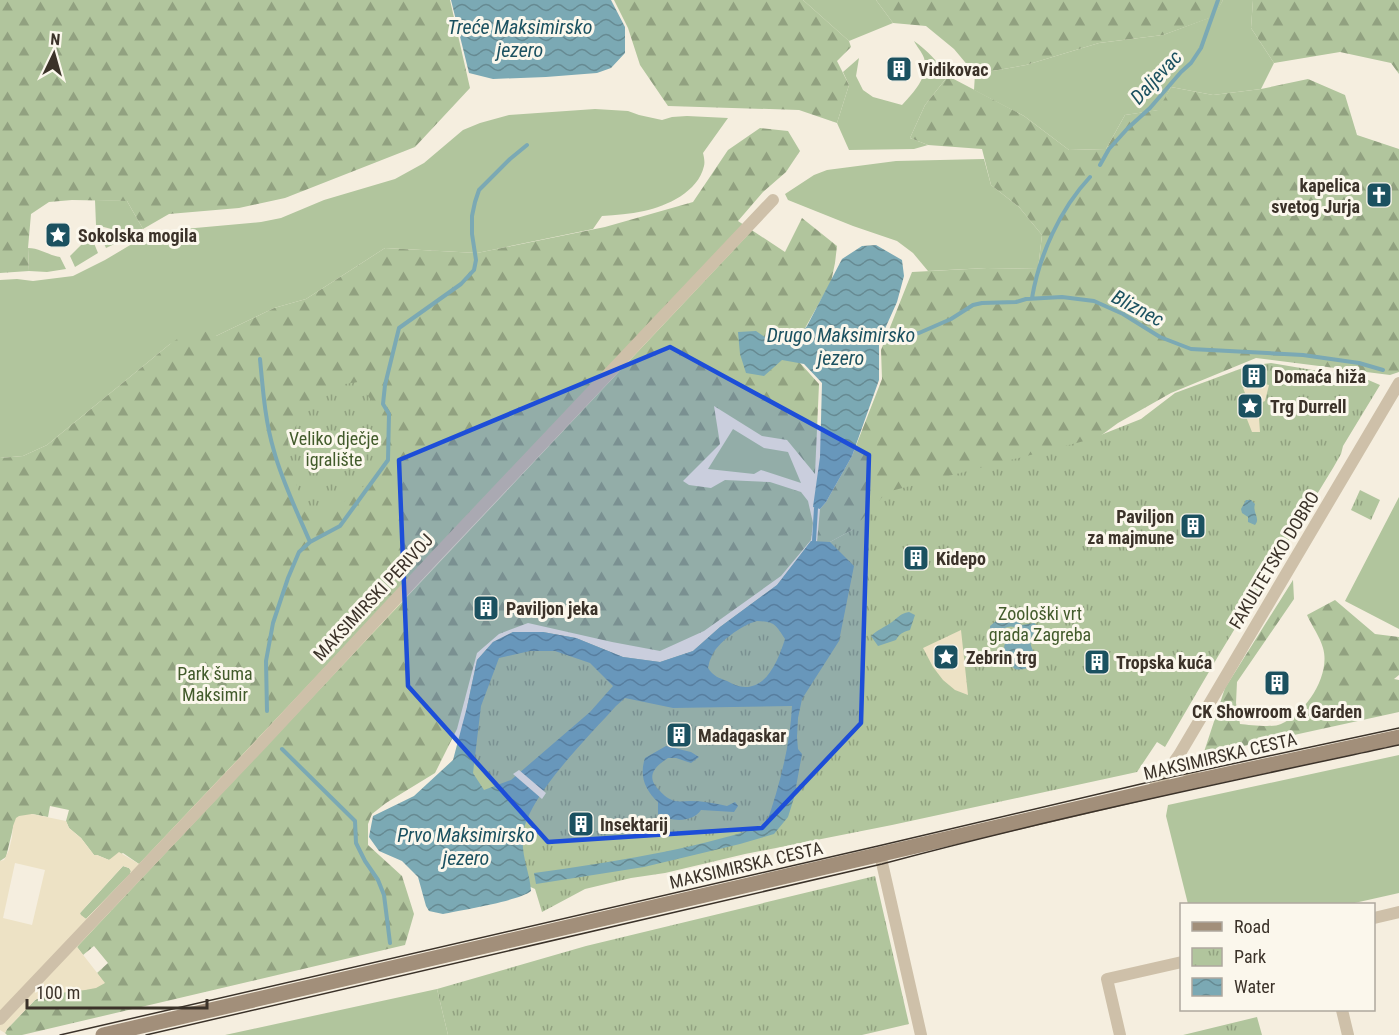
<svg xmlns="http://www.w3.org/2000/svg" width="1399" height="1035" viewBox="0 0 1399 1035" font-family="'Roboto Condensed',sans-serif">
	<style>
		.green { fill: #b1c59d }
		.forest { fill: url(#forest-firs) }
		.park { fill: url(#park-tufts) }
		.plaza { fill: #ede2c5; fill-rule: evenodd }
		.water { fill: url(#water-waves); fill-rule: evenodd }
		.pier { fill: #f5eedf }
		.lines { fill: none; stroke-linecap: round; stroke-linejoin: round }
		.stream { stroke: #7ba9b4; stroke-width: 4 }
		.street { stroke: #cec0a9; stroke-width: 12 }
		.secondary { stroke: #a28f7a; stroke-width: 15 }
		.tram { stroke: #3b3229; stroke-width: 1.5 }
		.marked { fill: #1d4ed8; fill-opacity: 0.2; stroke: #1d4ed8; stroke-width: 4.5; stroke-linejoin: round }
		.labels { text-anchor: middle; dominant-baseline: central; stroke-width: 6; stroke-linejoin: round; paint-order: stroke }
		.poi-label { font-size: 18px; font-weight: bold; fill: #3b3229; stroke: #fbf7ec; text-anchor: start }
		.park-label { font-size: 18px; fill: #425b2b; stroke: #fbf7ec }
		.street-label { font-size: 18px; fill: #3b3229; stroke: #fbf7ec }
		.water-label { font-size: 20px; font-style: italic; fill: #1b5160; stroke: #fbf7ec }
	</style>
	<defs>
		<pattern id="forest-firs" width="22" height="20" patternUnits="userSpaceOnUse" patternTransform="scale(1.5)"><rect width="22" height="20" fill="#b1c59d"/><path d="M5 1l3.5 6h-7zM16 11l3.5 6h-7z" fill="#91a180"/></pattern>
		<pattern id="park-tufts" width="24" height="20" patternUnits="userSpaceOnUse" patternTransform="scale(1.5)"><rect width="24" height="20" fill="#b1c59d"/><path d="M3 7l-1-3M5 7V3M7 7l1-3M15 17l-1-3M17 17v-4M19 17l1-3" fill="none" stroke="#91a180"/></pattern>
		<pattern id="water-waves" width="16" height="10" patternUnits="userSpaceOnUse" patternTransform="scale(1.5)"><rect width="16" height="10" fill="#7ba9b4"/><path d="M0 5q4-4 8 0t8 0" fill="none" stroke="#668a92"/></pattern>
	</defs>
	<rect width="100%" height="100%" fill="#f5eedf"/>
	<path class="green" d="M 803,0 L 876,0 L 893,23 L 849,41 Z
		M 1223,0 L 1253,0 L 1251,28 L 1274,63 L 1261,89 L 1213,95 L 1171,87 L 1159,110 L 1125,115 L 1106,149 L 1069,150 L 1024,116 L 974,90 L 975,74 L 1026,65 L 1099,43 L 1163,35 L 1214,16 Z
		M 914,41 C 928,51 938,62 948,76 L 925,105 L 910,138 L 928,145 L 914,149 L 849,150 L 837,123 L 849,85 L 843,72 L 859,58 L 856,76 L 863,90 L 873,97 L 902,105 C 912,94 930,76 924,58 C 922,52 917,47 914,41 Z
		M 595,109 L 628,111 L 639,115 L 662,120 L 672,117 L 687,116 L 728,118 L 703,153 C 704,157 705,162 704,166 C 698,192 667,206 644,211 C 630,214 616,215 602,216 L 593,229 L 477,253 L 385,248 L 306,299 L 274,308 L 216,336 L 170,344 L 47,445 L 23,456 L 0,458 L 0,280 L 17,279 L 33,281 L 73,276 L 105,260 L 137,241 L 157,233 L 184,229 L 261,222 L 281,218 L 324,200 L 395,179 L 424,163 L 463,130 L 480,123 L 509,115 Z
		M 984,159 L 991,185 L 1019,207 L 1042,235 L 1038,269 L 987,268 L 928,271 L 913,253 L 897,241 L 853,226 L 788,200 L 785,194 L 814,175 L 827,170 L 896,161 Z
		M 95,200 L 127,201 L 143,229 L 119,231 L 96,225 Z
		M 89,231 L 98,253 L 75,267 L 70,256 L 83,243 L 85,235 Z
		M 99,232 L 116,234 L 138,233 L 106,248 Z
		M 28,248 C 39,248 48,255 60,257 L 66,269 L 47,272 L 29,271 Z
		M 733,429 L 764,448 L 788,452 L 801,483 L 761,470 L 754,474 L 708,469 Z
		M 1399,497 L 1399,629 L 1345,601 Z
		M 1399,755 L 1399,893 L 1350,904 L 1188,904 L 1166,816 L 1168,805 Z
		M 123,866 L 129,868 L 131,871 L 130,874 L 86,919 L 80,915 L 80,913 Z
		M 437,989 L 448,1035 L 225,1035 Z"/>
	<path class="forest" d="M 0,0 L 450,0 L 470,88 L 415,147 L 285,198 L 239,208 L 169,214 L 143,229 L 127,201 L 72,200 L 49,202 L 31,214 L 28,248 L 29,271 L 0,273 Z
		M 614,0 L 803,0 L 849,41 L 851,47 L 837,61 L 849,85 L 837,123 L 799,110 L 668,106 L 640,65 L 628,28 Z
		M 876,0 L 1223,0 L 1215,16 L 1163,35 L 1099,43 L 1026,65 L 975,74 L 954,49 L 926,26 L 893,23 Z
		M 1253,0 L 1399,0 L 1399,74 L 1391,63 L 1340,52 L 1274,63 L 1251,28 Z
		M 948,76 L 1024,116 L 1069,150 L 1106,149 L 1125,115 L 1158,110 L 1171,87 L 1213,95 L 1261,89 L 1308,79 L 1345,95 L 1357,135 L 1399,149 L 1399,372 L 1390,375 L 1256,358 L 1171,393 L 1118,423 L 1066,461 L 852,530 L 830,542 L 817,542 L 820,509 L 826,502 L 852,456 L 882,379 L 881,350 L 912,272 L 987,268 L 1038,269 L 1042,235 L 1019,207 L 991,185 L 982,149 L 928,145 L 910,138 L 925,105 Z
		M 760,128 L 788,131 L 800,151 L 786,172 L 763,192 L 738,221 L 785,252 L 802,218 L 837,246 L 835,263 L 831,282 L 791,353 L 819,384 L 815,474 L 787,440 L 762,436 L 714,406 L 720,444 L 683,481 L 689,485 L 711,488 L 725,480 L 770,482 L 801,492 L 808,501 L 813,523 L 811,540 L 781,576 L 704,631 L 660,651 L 612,642 L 528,623 L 499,634 L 477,653 L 457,729 L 435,773 L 386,803 L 372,814 L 368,824 L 368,845 L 402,876 L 414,914 L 405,945 L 22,1035 L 7,1035 L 5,1033 L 7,1029 L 35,1000 C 57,988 83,995 104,983 L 97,973 L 108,963 L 94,946 L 83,955 L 77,947 L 139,864 L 123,853 L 109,860 L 97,855 L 94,855 L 81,838 L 69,828 L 66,821 L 69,810 L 50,806 L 48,817 L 32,814 L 13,828 L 6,857 L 0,861 L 0,458 L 23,456 L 47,445 L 170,344 L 195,327 L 216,336 L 274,308 L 306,299 L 385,248 L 477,253 L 605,227 L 693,202 L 728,150 Z
		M 1293,580 L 1294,599 L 1237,682 L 1236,703 L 1240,724 C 1250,725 1273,728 1281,724 C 1306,713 1331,675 1323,648 C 1320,637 1312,626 1307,615 L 1335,600 L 1375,634 L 1399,637 L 1399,675 L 1394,679 L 1399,680 L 1399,712 L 1203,755 L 1225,688 Z"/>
	<path class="park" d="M 1271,363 L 1366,379 L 1380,385 L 1343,446 L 1341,454 L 1333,468 L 1220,653 L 1165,747 L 1157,742 L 1137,772 L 892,825 L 745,854 L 665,873 L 631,878 L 585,889 L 542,912 L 535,889 L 526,885 L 461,780 L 467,707 L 477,660 L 493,642 L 513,632 L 543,632 L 576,638 L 623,657 L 660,662 L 693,651 L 720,627 L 777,585 L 811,541 L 830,542 L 852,530 L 887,492 L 1088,440 L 1141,419 L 1175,393 L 1248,366 Z
		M 358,382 L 381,414 L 382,435 L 377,459 L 363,487 L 330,512 L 315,517 L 303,503 L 290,467 L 288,439 L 308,406 L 345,384 Z
		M 1360,490 L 1380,500 L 1371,520 L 1351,510 Z
		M 875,876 L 909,1024 L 862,1035 L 448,1035 L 437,989 L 586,946 Z
		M 1257,1017 L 1262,1035 L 1183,1035 Z"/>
	<path class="plaza" d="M 762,220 L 77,947 L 105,983 L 96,988 L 85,990 L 51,994 L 41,997 L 35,1000 L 7,1029 L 5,1033 L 0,1030 L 0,861 L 4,860 L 9,850 L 12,837 L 13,826 L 16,818 L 19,816 L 32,814 L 66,821 L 69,828 L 81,838 L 94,855 L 97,855 L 109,860 L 119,852 L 139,864 L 467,517 ZM 15,863 L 45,870 L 32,925 L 3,918 ZM 123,866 L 129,868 L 131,871 L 130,874 L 86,919 L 81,915 L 80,913 Z
		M 1257,382 L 1269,385 L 1265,401 L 1258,404 L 1260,432 L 1252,432 L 1241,404 L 1248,401 L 1243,388 Z
		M 961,630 L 968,695 L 955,690 L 943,680 L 933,667 L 923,648 Z"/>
	<path class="water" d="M 451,0 L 611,0 L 625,27 L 625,53 L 611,68 L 597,73 L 546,77 L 493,79 L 469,73 Z
		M 876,245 L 902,260 L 904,276 L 897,302 L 879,342 L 879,380 L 852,456 L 826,502 L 820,509 L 813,507 L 820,457 L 822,383 L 804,364 L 782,360 L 764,376 L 746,373 L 740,354 L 738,332 L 756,331 L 775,344 L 794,341 L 807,326 L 842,259 L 862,246 Z
		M 1246,500 L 1251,500 L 1255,504 C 1252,513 1261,518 1255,525 L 1248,522 L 1248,517 L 1242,513 L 1241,509 Z
		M 811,541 L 830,542 L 854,566 L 839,641 L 802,699 L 798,718 L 797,737 L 798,749 L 802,754 L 794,798 L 788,817 L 774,834 L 740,844 L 644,867 L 536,884 L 534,873 C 612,862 691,850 766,825 C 779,787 790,747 792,706 L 673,708 L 625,698 L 616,706 C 590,735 525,799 523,836 C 521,857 530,872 531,891 C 519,901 461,910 443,914 L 429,911 L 426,906 L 418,877 L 402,861 L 379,851 L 369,837 L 373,816 L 414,796 L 453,760 L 467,707 L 477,660 L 493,642 L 513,632 L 543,632 L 576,638 L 623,657 L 660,662 L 693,651 L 720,627 L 777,585 ZM 757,621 C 775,622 775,624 785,639 C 779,657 769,687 745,687 C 740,687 732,684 727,681 C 719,678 713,676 708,668 C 709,665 709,661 711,658 C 716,643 742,625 757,621 ZM 530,651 L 555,651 L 590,663 L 613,686 L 590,712 L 511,780 L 484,790 L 473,773 L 481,706 L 499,658 Z
		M 909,612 L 915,615 L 910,630 C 903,632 899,634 896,640 L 878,646 L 871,636 C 877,630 885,627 892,622 C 899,617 899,614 909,612 Z
		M 1003,618 L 1014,618 L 1022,625 L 1034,623 L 1039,627 L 1039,629 C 1036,631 1033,633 1032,636 C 1028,644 1033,649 1035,655 C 1039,667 1024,671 1015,669 L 1010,664 C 1009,657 998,645 1009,641 C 1012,639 1016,640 1019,640 L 1021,636 C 1016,622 1006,626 997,633 L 993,633 L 990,630 L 990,626 L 996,621 Z
		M 666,746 L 691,752 L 699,757 L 691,763 L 676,758 L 668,758 C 654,767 645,777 660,791 C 663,795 670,800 675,801 C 680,802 685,801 690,801 C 702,801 715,803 727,806 L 735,802 L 738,806 L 734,812 L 701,810 C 692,823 671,822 658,814 L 658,802 C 645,790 639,776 645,758 Z"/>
	<path class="pier" d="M 519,770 L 546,793 L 542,799 L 513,774 Z"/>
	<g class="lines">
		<path class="stream" d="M 1100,165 L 1109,149 L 1128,128 L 1150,108 L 1181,72 L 1191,63 L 1201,48 L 1218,0
			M 1032,298 C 1039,256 1060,209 1090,177
			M 882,335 L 894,337 L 919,333 L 951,319 L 973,305 L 982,303 L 1016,302 L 1026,299 L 1062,297 L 1094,301 L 1123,314 L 1160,337 L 1191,349 L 1303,355 L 1359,363 L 1383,370
			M 260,359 C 263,390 265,421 274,451 C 282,481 298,514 310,542
			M 814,541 L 816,508
			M 267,711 L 266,661 L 273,623 L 288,578 L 299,552 L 310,542 L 340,526 L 388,460 L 389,414 L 383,404 L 385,385 L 399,328 L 461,284 L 474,270 L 476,260 L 472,234 L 472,216 L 475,202 L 479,190 L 510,159 L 527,145
			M 282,749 L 355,821 L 356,843 L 365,861 L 378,880 L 384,895 L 390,943"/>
		<path class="street" d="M 1179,755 C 1181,768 1188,774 1200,780
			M 1151,791 L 1162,779 L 1179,755 L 1399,383
			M 880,854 L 921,1035
			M 1374,918 L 1399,912
			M 1342,1010 L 1348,1035
			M 0,1019 L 262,743 L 436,556 L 773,200
			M 1120,1035 L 1107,979 L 1182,962"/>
		<path class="secondary" d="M 103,1035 L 1200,780 L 1399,737"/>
		<path class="tram" d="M 60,1035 L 878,846 L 1162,779 L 1399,728
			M 146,1035 L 882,864 C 1053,818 1226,782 1399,745"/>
	</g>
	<path class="marked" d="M 670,347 L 869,455 L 861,723 L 762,828 L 548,842 L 408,686 L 399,460 Z"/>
	<defs>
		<g id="building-square" transform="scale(1.35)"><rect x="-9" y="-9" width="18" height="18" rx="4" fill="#1b5160" stroke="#fbf7ec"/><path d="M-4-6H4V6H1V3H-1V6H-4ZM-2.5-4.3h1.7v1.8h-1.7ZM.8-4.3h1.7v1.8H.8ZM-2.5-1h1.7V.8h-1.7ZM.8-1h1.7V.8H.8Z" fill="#fff"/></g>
		<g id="church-square" transform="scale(1.35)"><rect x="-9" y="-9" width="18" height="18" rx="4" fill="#1b5160" stroke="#fbf7ec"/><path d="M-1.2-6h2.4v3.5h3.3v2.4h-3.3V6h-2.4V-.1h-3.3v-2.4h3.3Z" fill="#fff"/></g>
		<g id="sight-square" transform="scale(1.35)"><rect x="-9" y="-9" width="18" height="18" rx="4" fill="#1b5160" stroke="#fbf7ec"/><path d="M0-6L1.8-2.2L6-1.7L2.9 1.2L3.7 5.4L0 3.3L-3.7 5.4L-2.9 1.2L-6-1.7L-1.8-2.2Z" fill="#fff"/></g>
	</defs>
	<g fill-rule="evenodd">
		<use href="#building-square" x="899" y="69"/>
		<use href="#church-square" x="1379" y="195"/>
		<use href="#sight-square" x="58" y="235"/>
		<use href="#building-square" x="1254" y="376"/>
		<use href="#sight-square" x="1250" y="406"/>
		<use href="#building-square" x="1193" y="526"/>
		<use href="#building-square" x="916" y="558"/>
		<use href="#building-square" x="486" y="608"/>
		<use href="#sight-square" x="946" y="657"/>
		<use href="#building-square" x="1097" y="662"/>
		<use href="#building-square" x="1277" y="683"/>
		<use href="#building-square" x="679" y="735"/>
		<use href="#building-square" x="581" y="824"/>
	</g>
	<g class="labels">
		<g class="poi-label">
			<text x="918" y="69">Vidikovac</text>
			<text x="1360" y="185" text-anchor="end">kapelica<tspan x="1360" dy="21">svetog Jurja</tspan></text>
			<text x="78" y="235">Sokolska mogila</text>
			<text x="1274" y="376">Domaća hiža</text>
			<text x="1270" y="406">Trg Durrell</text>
			<text x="1174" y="516" text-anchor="end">Paviljon<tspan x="1174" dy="21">za majmune</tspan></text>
			<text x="936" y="558">Kidepo</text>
			<text x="506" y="608">Paviljon jeka</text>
			<text x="966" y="657">Zebrin trg</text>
			<text x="1116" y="662">Tropska kuća</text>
			<text x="1277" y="711" text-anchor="middle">CK Showroom &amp; Garden</text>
			<text x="698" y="735">Madagaskar</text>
			<text x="600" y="824">Insektarij</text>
		</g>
		<g class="park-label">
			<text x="334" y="438">Veliko dječje<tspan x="334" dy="21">igralište</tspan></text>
			<text x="1040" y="613">Zoološki vrt<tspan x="1040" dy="21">grada Zagreba</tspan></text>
			<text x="215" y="673">Park šuma<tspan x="215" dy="21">Maksimir</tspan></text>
		</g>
		<g class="street-label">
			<text transform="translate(1274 560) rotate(-59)">FAKULTETSKO DOBRO</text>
			<text transform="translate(373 597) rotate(-47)">MAKSIMIRSKI PERIVOJ</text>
			<text transform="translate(1220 756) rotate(-13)">MAKSIMIRSKA CESTA</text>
			<text transform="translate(746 865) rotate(-13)">MAKSIMIRSKA CESTA</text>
		</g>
		<g class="water-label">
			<text x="520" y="27">Treće Maksimirsko<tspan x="520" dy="23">jezero</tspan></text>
			<text transform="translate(1156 77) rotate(-47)">Daljevac</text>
			<text transform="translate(1138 308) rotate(28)">Bliznec</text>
			<text x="841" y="335">Drugo Maksimirsko<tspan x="841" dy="23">jezero</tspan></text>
			<text x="466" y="835">Prvo Maksimirsko<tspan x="466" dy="23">jezero</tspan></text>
		</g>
	</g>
	<rect x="1180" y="903" width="195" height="108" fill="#fbf7ec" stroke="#aea89e" stroke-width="1.5"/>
	<rect x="1192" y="922" width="30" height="9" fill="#a28f7a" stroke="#aea89e" stroke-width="1.5"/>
	<text x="1234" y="933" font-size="18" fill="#3b3229">Road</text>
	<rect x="1192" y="948" width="30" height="18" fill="url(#park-tufts)" stroke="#aea89e" stroke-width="1.5"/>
	<text x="1234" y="963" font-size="18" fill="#3b3229">Park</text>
	<rect x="1192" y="978" width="30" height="18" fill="url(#water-waves)" stroke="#aea89e" stroke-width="1.5"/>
	<text x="1234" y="993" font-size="18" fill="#3b3229">Water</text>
	<g transform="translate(54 54) rotate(5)" stroke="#fbf7ec" stroke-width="4.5" paint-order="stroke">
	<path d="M0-4.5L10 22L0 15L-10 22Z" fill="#3b3229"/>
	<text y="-9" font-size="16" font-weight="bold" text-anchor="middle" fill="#3b3229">N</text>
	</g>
	<path d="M27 999v9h180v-9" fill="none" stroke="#3b3229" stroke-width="3"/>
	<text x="36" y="999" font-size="18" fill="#3b3229" stroke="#fbf7ec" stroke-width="4.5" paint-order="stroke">100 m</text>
</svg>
